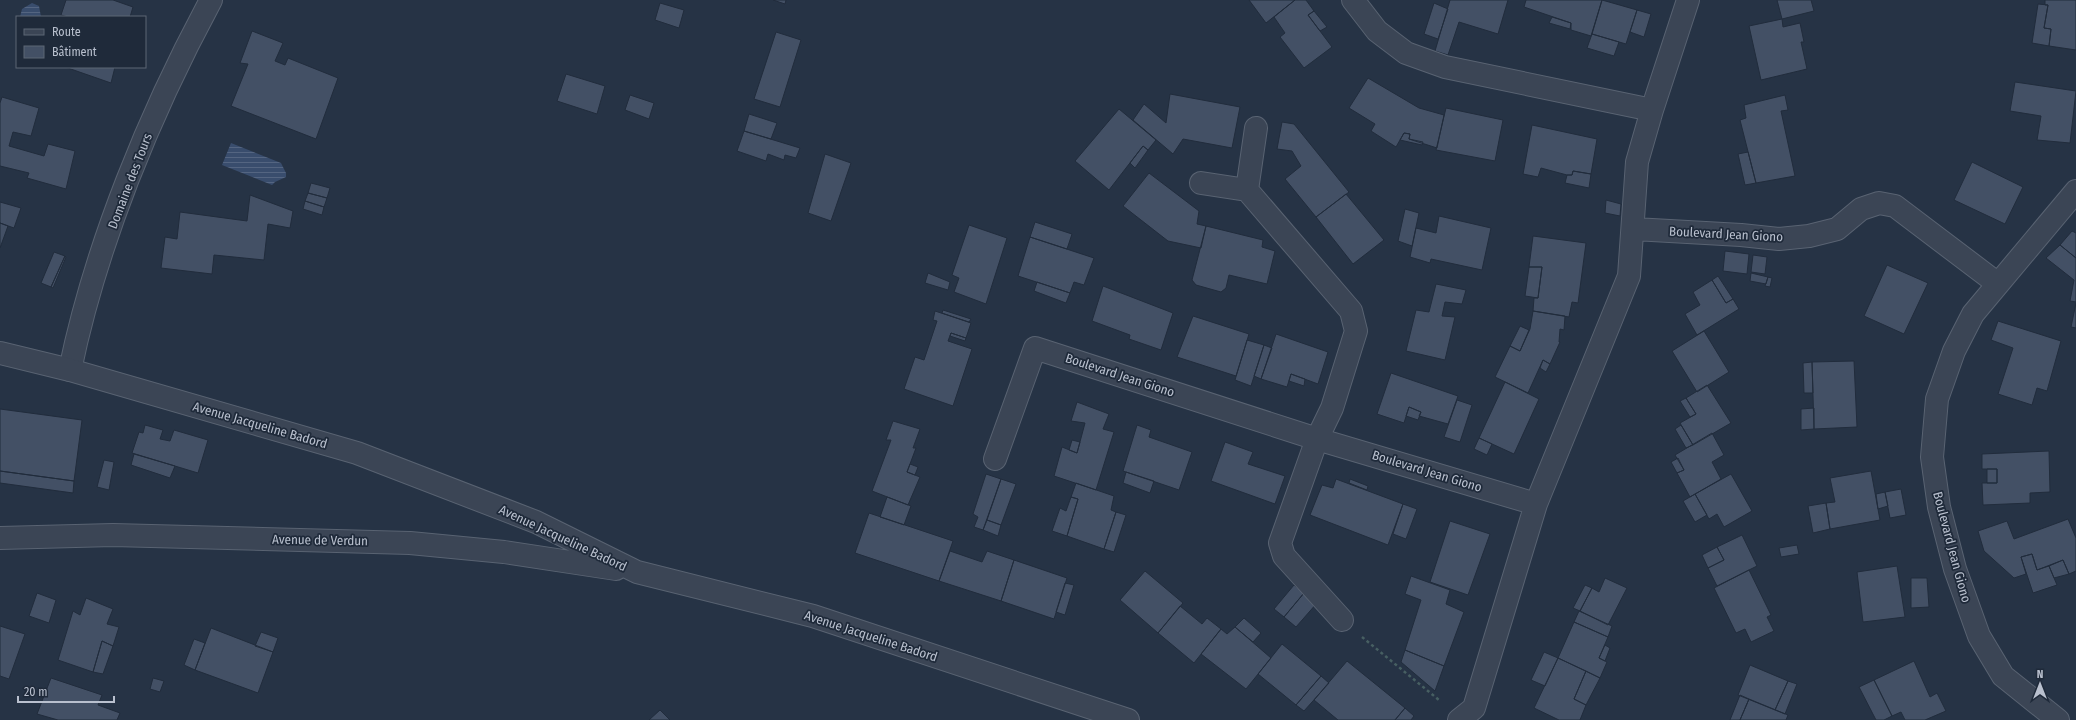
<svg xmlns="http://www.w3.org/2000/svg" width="2076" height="720" viewBox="0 0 2076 720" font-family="'Fira Sans Condensed',sans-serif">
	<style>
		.water { fill: url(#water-rules) }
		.building { fill: #435065; stroke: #212c3c }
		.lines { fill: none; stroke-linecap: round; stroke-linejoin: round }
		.minor-casing { stroke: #596372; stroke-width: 24 }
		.tertiary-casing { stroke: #596372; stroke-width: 24 }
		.path { stroke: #475f62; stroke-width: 2.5; stroke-dasharray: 3 3; stroke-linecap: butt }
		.minor { stroke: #3b4555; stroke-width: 22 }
		.tertiary { stroke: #3b4555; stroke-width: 22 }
		.labels { text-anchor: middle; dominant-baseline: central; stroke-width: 3.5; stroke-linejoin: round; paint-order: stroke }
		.street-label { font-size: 13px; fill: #b9c0ce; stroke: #1f2a3a }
	</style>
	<defs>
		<pattern id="water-rules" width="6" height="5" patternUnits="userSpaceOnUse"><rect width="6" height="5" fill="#394d6d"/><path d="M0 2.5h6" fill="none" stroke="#546581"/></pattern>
	</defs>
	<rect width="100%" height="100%" fill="#263345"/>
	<path class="water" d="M 32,3 L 39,6 L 41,17 L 20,17 L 22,9 Z
		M 231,143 L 281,163 L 286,173 L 286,177 L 275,182 L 272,185 L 222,165 Z"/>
	<path class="building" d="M 66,0 L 113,0 L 133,7 L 130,17 L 68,17 L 61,15 Z
		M 773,0 L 786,0 L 785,4 Z
		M 1249,0 L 1295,0 L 1266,23 Z
		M 1295,0 L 1306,0 L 1314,11 L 1308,15 L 1332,47 L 1304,68 L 1280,37 L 1285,33 L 1274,17 Z
		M 1450,0 L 1508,0 L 1498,34 L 1459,22 L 1448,55 L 1435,51 Z
		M 1526,0 L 1602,0 L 1591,36 L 1571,30 L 1571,23 L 1524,7 Z
		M 1602,0 L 1637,10 L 1626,44 L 1592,34 Z
		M 1777,0 L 1811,0 L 1814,11 L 1782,19 Z
		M 2045,0 L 2076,0 L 2076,50 L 2049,46 L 2051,29 L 2044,28 L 2048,5 L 2045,5 Z
		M 660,3 L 684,10 L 679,28 L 655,20 Z
		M 1434,3 L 1448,9 L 1438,39 L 1424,34 Z
		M 2038,4 L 2048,5 L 2044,28 L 2051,29 L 2049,46 L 2032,43 Z
		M 1637,10 L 1651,14 L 1644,37 L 1630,32 Z
		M 1314,11 L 1327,27 L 1320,31 L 1308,15 Z
		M 1552,17 L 1571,23 L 1570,29 L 1549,23 Z
		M 1782,19 L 1783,27 L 1800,23 L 1804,42 L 1801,42 L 1807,69 L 1761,80 L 1749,26 Z
		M 252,31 L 283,43 L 275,61 L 285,65 L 288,58 L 338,78 L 316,139 L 231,106 L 248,64 L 240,63 Z
		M 776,32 L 801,40 L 780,107 L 754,99 Z
		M 1592,34 L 1619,42 L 1614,56 L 1587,48 Z
		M 65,67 L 115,67 L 111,83 Z
		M 566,74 L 605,86 L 597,114 L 557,101 Z
		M 1368,78 L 1419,108 L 1444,115 L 1437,148 L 1409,139 L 1410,134 L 1404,133 L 1396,147 L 1371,131 L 1375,124 L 1349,108 Z
		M 2015,82 L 2076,91 L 2070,143 L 2037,140 L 2041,116 L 2010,111 Z
		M 1170,94 L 1240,107 L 1232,148 L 1183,139 L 1173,154 L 1133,120 L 1144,104 L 1166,123 Z
		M 630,95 L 654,103 L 649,119 L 625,110 Z
		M 1785,95 L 1788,110 L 1781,111 L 1795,176 L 1756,183 L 1740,120 L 1746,118 L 1744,105 Z
		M 2,97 L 39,108 L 31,136 L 13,132 L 9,146 L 44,156 L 48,144 L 75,151 L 66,189 L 27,178 L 29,173 L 0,166 L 0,103 Z
		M 1446,108 L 1503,120 L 1495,161 L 1436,150 Z
		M 1119,109 L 1156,140 L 1148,150 L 1143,146 L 1109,190 L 1075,161 Z
		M 749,114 L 777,123 L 771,139 L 744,131 Z
		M 1282,122 L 1294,124 L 1349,192 L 1316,217 L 1285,179 L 1301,166 L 1292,151 L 1277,149 Z
		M 1532,125 L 1597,139 L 1591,174 L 1573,171 L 1572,175 L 1567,175 L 1541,168 L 1538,177 L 1523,174 Z
		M 744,131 L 800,148 L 796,158 L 785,155 L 784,160 L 768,154 L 766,161 L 737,151 Z
		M 1404,133 L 1410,134 L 1409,139 L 1423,142 L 1422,145 L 1400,140 Z
		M 1143,146 L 1148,150 L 1135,168 L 1130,163 Z
		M 1748,152 L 1756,183 L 1745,185 L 1738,154 Z
		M 825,154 L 851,163 L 831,221 L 808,213 Z
		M 1972,162 L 2023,187 L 2005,224 L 1954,200 Z
		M 1573,171 L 1591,174 L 1589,188 L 1565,183 L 1567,175 L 1572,175 Z
		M 1149,173 L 1199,211 L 1197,224 L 1206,226 L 1201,248 L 1168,241 L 1123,206 Z
		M 311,183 L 330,188 L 327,198 L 308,193 Z
		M 308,193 L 327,198 L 324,207 L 305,201 Z
		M 1346,194 L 1384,240 L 1353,264 L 1316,217 Z
		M 250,195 L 293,211 L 290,228 L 268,224 L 264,260 L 214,255 L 212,274 L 161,268 L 165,237 L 177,239 L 180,212 L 247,221 Z
		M 1606,200 L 1621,204 L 1620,216 L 1605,213 Z
		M 305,201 L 324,207 L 322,215 L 303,209 Z
		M 0,202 L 21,208 L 14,228 L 0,223 Z
		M 1405,209 L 1419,213 L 1412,246 L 1398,241 Z
		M 1439,216 L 1491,228 L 1482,270 L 1431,259 L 1430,263 L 1410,257 L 1416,228 L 1436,233 Z
		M 1035,222 L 1072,234 L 1067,249 L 1030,237 Z
		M 0,223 L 8,226 L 0,248 Z
		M 969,225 L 1007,238 L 986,304 L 954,292 L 959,278 L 952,275 Z
		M 1206,226 L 1263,240 L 1262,247 L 1275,251 L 1267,284 L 1229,275 L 1226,288 L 1221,292 L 1196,285 L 1192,280 Z
		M 2072,231 L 2076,233 L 2076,258 L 2060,245 Z
		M 1533,236 L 1586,243 L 1578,303 L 1572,302 L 1569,317 L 1533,311 L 1534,298 L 1538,298 L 1542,267 L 1529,267 Z
		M 1030,237 L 1094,258 L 1084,285 L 1074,282 L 1070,293 L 1018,276 Z
		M 2060,245 L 2076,258 L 2076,302 L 2070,301 L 2074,280 L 2046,258 Z
		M 1725,251 L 1749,254 L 1747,274 L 1723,271 Z
		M 54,252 L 65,256 L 51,287 L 41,283 Z
		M 1753,255 L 1767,257 L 1765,274 L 1751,272 Z
		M 65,256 L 66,257 L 53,288 L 51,287 Z
		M 1887,265 L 1928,283 L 1904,334 L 1864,316 Z
		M 1529,267 L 1542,267 L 1538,298 L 1525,296 Z
		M 928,273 L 950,282 L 948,290 L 925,283 Z
		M 1751,273 L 1768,277 L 1766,284 L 1750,281 Z
		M 1718,276 L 1733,299 L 1726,303 L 1712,280 Z
		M 1768,277 L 1772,278 L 1770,287 L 1765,286 Z
		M 1712,280 L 1726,303 L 1733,299 L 1739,309 L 1697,335 L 1685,314 L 1700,305 L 1693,292 Z
		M 1037,282 L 1070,293 L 1066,303 L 1034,291 Z
		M 1436,284 L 1466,290 L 1462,304 L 1445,302 L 1442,316 L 1455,317 L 1445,360 L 1406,351 L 1416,310 L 1429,312 Z
		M 1103,286 L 1173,313 L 1161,350 L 1129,339 L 1130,335 L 1092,321 Z
		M 2076,303 L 2076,328 L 2071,327 Z
		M 943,310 L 971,319 L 969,322 L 942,313 Z
		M 935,311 L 971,323 L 966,338 L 951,333 L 948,341 L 972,349 L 953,406 L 904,389 L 915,357 L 924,360 L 937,321 L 933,320 Z
		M 1533,311 L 1565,316 L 1564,330 L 1560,329 L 1559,342 L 1560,342 L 1550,364 L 1543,360 L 1528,393 L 1495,377 L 1510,346 L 1520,351 L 1530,329 Z
		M 1193,316 L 1249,334 L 1236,376 L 1177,357 Z
		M 1998,321 L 2061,341 L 2047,391 L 2037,388 L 2032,405 L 1998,394 L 2013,348 L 1991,340 Z
		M 1520,326 L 1529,330 L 1520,351 L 1510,346 Z
		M 1704,331 L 1729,372 L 1697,392 L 1672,351 Z
		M 951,333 L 966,338 L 965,341 L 950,336 Z
		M 1276,334 L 1328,352 L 1318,384 L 1291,374 L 1287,387 L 1261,379 Z
		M 1247,340 L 1264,345 L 1251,386 L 1235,380 Z
		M 1264,345 L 1272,348 L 1261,379 L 1254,376 Z
		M 1543,360 L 1550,364 L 1546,372 L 1540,368 Z
		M 1854,361 L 1857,427 L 1814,429 L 1812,362 Z
		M 1812,362 L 1813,393 L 1804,393 L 1803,363 Z
		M 1391,373 L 1458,396 L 1448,424 L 1419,416 L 1421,412 L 1409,407 L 1404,423 L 1377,414 Z
		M 1291,374 L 1305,379 L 1304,386 L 1289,381 Z
		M 1505,382 L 1539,399 L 1514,454 L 1479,438 Z
		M 1707,385 L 1731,423 L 1693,445 L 1680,423 L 1696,414 L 1686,398 Z
		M 1686,398 L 1696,414 L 1690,417 L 1680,401 Z
		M 1457,400 L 1472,405 L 1460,442 L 1444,437 Z
		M 1077,402 L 1109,414 L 1103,429 L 1114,432 L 1096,490 L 1054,476 L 1062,447 L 1077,453 L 1085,423 L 1071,421 Z
		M 1409,407 L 1421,412 L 1418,420 L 1406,416 Z
		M 1814,408 L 1814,429 L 1801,430 L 1801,409 Z
		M 0,409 L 82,420 L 74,481 L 0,471 Z
		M 893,421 L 920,429 L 913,448 L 916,448 L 907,472 L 920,477 L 908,505 L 872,491 L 891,440 L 886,440 Z
		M 145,425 L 163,430 L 160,439 L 170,441 L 174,430 L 208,440 L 198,473 L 132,453 L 139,432 L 143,433 Z
		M 1137,425 L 1151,430 L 1149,437 L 1192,452 L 1179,490 L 1123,471 Z
		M 1681,425 L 1693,445 L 1686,448 L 1675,429 Z
		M 1712,433 L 1724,455 L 1712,462 L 1721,479 L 1690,497 L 1677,473 L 1684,470 L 1675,455 Z
		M 1479,438 L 1492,444 L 1487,455 L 1474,449 Z
		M 1072,440 L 1080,442 L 1077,453 L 1069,450 Z
		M 1225,442 L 1253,452 L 1248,464 L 1285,476 L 1275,504 L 1211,481 Z
		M 2049,451 L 2050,492 L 2030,493 L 2030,503 L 1983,505 L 1982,483 L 1997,483 L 1997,469 L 1982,469 L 1982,454 Z
		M 134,454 L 175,466 L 170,478 L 131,465 Z
		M 1678,458 L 1684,470 L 1677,473 L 1671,462 Z
		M 104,460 L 114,462 L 109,490 L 97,487 Z
		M 910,464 L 918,467 L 915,475 L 907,472 Z
		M 1987,469 L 1997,469 L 1997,483 L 1987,483 Z
		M 0,471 L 74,481 L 73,493 L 0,483 Z
		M 1871,471 L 1880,520 L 1830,529 L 1826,503 L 1835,502 L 1830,478 Z
		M 1126,472 L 1154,481 L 1150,493 L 1123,483 Z
		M 986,474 L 1001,479 L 983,530 L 974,527 L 978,517 L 973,514 Z
		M 1731,474 L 1752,511 L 1724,527 L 1717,514 L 1709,519 L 1695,494 Z
		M 1001,479 L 1016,484 L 1001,525 L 987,520 Z
		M 1336,479 L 1403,504 L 1388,545 L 1310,515 L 1322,485 L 1333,488 Z
		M 1350,479 L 1368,486 L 1367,490 L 1349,483 Z
		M 1076,483 L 1114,496 L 1111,510 L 1116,512 L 1104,549 L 1067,536 L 1078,499 L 1071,497 Z
		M 1901,489 L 1906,515 L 1890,518 L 1885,492 Z
		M 1885,492 L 1888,506 L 1878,509 L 1876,494 Z
		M 1695,494 L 1707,515 L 1695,522 L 1683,501 Z
		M 887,497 L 911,506 L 904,525 L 880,517 Z
		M 1071,497 L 1078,499 L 1067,536 L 1052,531 L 1060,508 L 1066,511 Z
		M 1826,503 L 1830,529 L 1813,533 L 1808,506 Z
		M 1403,504 L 1417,509 L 1406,539 L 1393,534 Z
		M 1116,512 L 1126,515 L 1114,552 L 1104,549 Z
		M 869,513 L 953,541 L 939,581 L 855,553 Z
		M 2068,519 L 2076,538 L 2076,571 L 2069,574 L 2063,560 L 2037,570 L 2032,554 L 2021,557 L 2026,574 L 2014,578 L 1984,551 L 1978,531 L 2007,521 L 2014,539 Z
		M 987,520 L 1001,525 L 998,536 L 983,530 Z
		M 1450,521 L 1490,534 L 1468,595 L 1430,582 Z
		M 1742,535 L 1757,566 L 1717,586 L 1708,568 L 1724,560 L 1717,547 Z
		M 1797,545 L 1799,554 L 1781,557 L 1779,548 Z
		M 1717,547 L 1724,560 L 1708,568 L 1702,555 Z
		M 950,551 L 982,562 L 987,551 L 1014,560 L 1001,601 L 939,581 Z
		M 2032,554 L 2037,570 L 2049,566 L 2057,585 L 2033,593 L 2021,557 Z
		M 1014,560 L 1067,578 L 1054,619 L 1001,601 Z
		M 2063,560 L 2069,574 L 2054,578 L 2049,566 Z
		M 1897,566 L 1905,617 L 1863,622 L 1857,572 Z
		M 1749,570 L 1771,615 L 1767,617 L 1774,631 L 1751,642 L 1745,629 L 1736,633 L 1714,588 Z
		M 1145,571 L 1183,603 L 1158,633 L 1120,600 Z
		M 1411,576 L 1450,590 L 1446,604 L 1464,612 L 1444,666 L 1405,650 L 1421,600 L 1405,594 Z
		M 1605,578 L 1627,588 L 1608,625 L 1580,611 L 1592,588 L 1599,592 Z
		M 1911,578 L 1927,578 L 1929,607 L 1911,608 Z
		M 1065,583 L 1074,585 L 1065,615 L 1056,612 Z
		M 1294,585 L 1304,593 L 1284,617 L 1274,609 Z
		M 1585,585 L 1592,588 L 1580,611 L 1573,608 Z
		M 37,593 L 56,600 L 49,623 L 29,616 Z
		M 1304,593 L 1317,603 L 1296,627 L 1284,617 Z
		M 86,598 L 113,609 L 107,624 L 119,627 L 113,646 L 102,641 L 93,672 L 58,660 L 73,611 L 80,615 Z
		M 1180,606 L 1202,624 L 1207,618 L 1221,629 L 1194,663 L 1158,633 Z
		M 1579,611 L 1612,626 L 1608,637 L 1574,622 Z
		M 1244,618 L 1261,633 L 1253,642 L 1235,627 Z
		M 1574,622 L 1608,637 L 1599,658 L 1607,662 L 1600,678 L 1558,658 Z
		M 0,626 L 25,634 L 9,679 L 0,676 Z
		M 1235,627 L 1271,658 L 1246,689 L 1201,654 L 1221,629 L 1227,634 Z
		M 211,628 L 273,652 L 258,693 L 195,670 Z
		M 261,632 L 278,638 L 273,652 L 255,646 Z
		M 194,639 L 205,643 L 195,670 L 184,665 Z
		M 102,641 L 113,646 L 103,674 L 93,672 Z
		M 1282,644 L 1321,676 L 1296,705 L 1258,674 Z
		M 1605,645 L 1610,648 L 1605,661 L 1599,658 Z
		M 1405,650 L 1444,666 L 1435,691 L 1401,662 Z
		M 1544,652 L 1558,658 L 1545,686 L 1531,680 Z
		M 1558,658 L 1586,671 L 1574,699 L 1586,705 L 1580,720 L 1559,720 L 1534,708 Z
		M 1347,661 L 1405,708 L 1395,720 L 1338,720 L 1314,700 Z
		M 1914,661 L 1930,697 L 1937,693 L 1946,711 L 1925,720 L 1905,720 L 1901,712 L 1892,716 L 1874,680 Z
		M 1750,665 L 1788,681 L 1775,710 L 1738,695 Z
		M 1586,671 L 1600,678 L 1586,705 L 1574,699 Z
		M 1321,676 L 1329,683 L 1304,711 L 1296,705 Z
		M 51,678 L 102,695 L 98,705 L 120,713 L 117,720 L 58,720 L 37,714 Z
		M 153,678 L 164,681 L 160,692 L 150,689 Z
		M 1874,680 L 1892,716 L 1884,720 L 1876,720 L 1859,687 Z
		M 1788,681 L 1797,684 L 1785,714 L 1775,710 Z
		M 1740,695 L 1749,699 L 1740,720 L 1730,720 Z
		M 1749,699 L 1788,715 L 1786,720 L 1740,720 Z
		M 1405,708 L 1414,716 L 1411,720 L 1395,720 Z
		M 660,710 L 670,720 L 649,720 Z"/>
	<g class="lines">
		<g class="minor-casing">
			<path id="minor" d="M 1353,0 L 1377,31 L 1406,53 L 1445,67 L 1652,110
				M 1256,128 L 1247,190 L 1351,311 L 1356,331 L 1332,408 L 1317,439 L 1280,543 L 1284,556 L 1342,620
				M 1201,183 L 1247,190
				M 1634,229 L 1741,235 L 1779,239 L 1809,236 L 1837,229 L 1861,209 L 1879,203 L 1895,206 L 1998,284
				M 70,370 C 96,244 150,113 211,0
				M 995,459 L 1035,348 L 1317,439 L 1536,504
				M 1459,720 L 1474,708 L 1536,504 L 1629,276 L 1637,162 L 1652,110 L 1688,0
				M 2058,720 L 2003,676 L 1979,636 L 1955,569 L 1939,507 L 1932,457 L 1937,399 L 1954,351 L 1973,314 L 2076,191"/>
		</g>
		<g class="tertiary-casing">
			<path id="tertiary" d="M 0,353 L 70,370 L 357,453 L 536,522 L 637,572 L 813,616 L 1128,720
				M 0,538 L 113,535 L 410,543 L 504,552 L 616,569"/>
		</g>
		<path class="path" d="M 1362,637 L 1439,700"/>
		<use href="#minor" class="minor"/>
		<use href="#tertiary" class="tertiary"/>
	</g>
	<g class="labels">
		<g class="street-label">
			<text transform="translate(130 181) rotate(-69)">Domaine des Tours</text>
			<text transform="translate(1726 234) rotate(3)">Boulevard Jean Giono</text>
			<text transform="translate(1120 375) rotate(18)">Boulevard Jean Giono</text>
			<text transform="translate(260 425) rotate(16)">Avenue Jacqueline Badord</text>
			<text transform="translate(1427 471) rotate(17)">Boulevard Jean Giono</text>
			<text transform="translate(563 538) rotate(25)">Avenue Jacqueline Badord</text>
			<text transform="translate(320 540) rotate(1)">Avenue de Verdun</text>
			<text transform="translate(1952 547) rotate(75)">Boulevard Jean Giono</text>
			<text transform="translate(871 636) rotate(18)">Avenue Jacqueline Badord</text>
		</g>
	</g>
	<rect x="16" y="16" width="130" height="52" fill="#1f2a3a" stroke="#5d6675"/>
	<rect x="24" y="29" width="20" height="6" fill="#3b4555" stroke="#5d6675"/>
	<text x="52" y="36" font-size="12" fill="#b9c0ce">Route</text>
	<rect x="24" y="46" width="20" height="12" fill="#435065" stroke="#5d6675"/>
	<text x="52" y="56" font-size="12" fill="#b9c0ce">Bâtiment</text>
	<g transform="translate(2040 684)" stroke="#1f2a3a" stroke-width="3" paint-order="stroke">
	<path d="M0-3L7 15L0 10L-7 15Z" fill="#b9c0ce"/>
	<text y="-6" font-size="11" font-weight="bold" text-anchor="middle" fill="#b9c0ce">N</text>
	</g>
	<path d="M18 696v6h96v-6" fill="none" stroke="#b9c0ce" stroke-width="2"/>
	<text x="24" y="696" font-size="12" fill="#b9c0ce" stroke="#1f2a3a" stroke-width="3" paint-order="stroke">20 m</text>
</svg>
